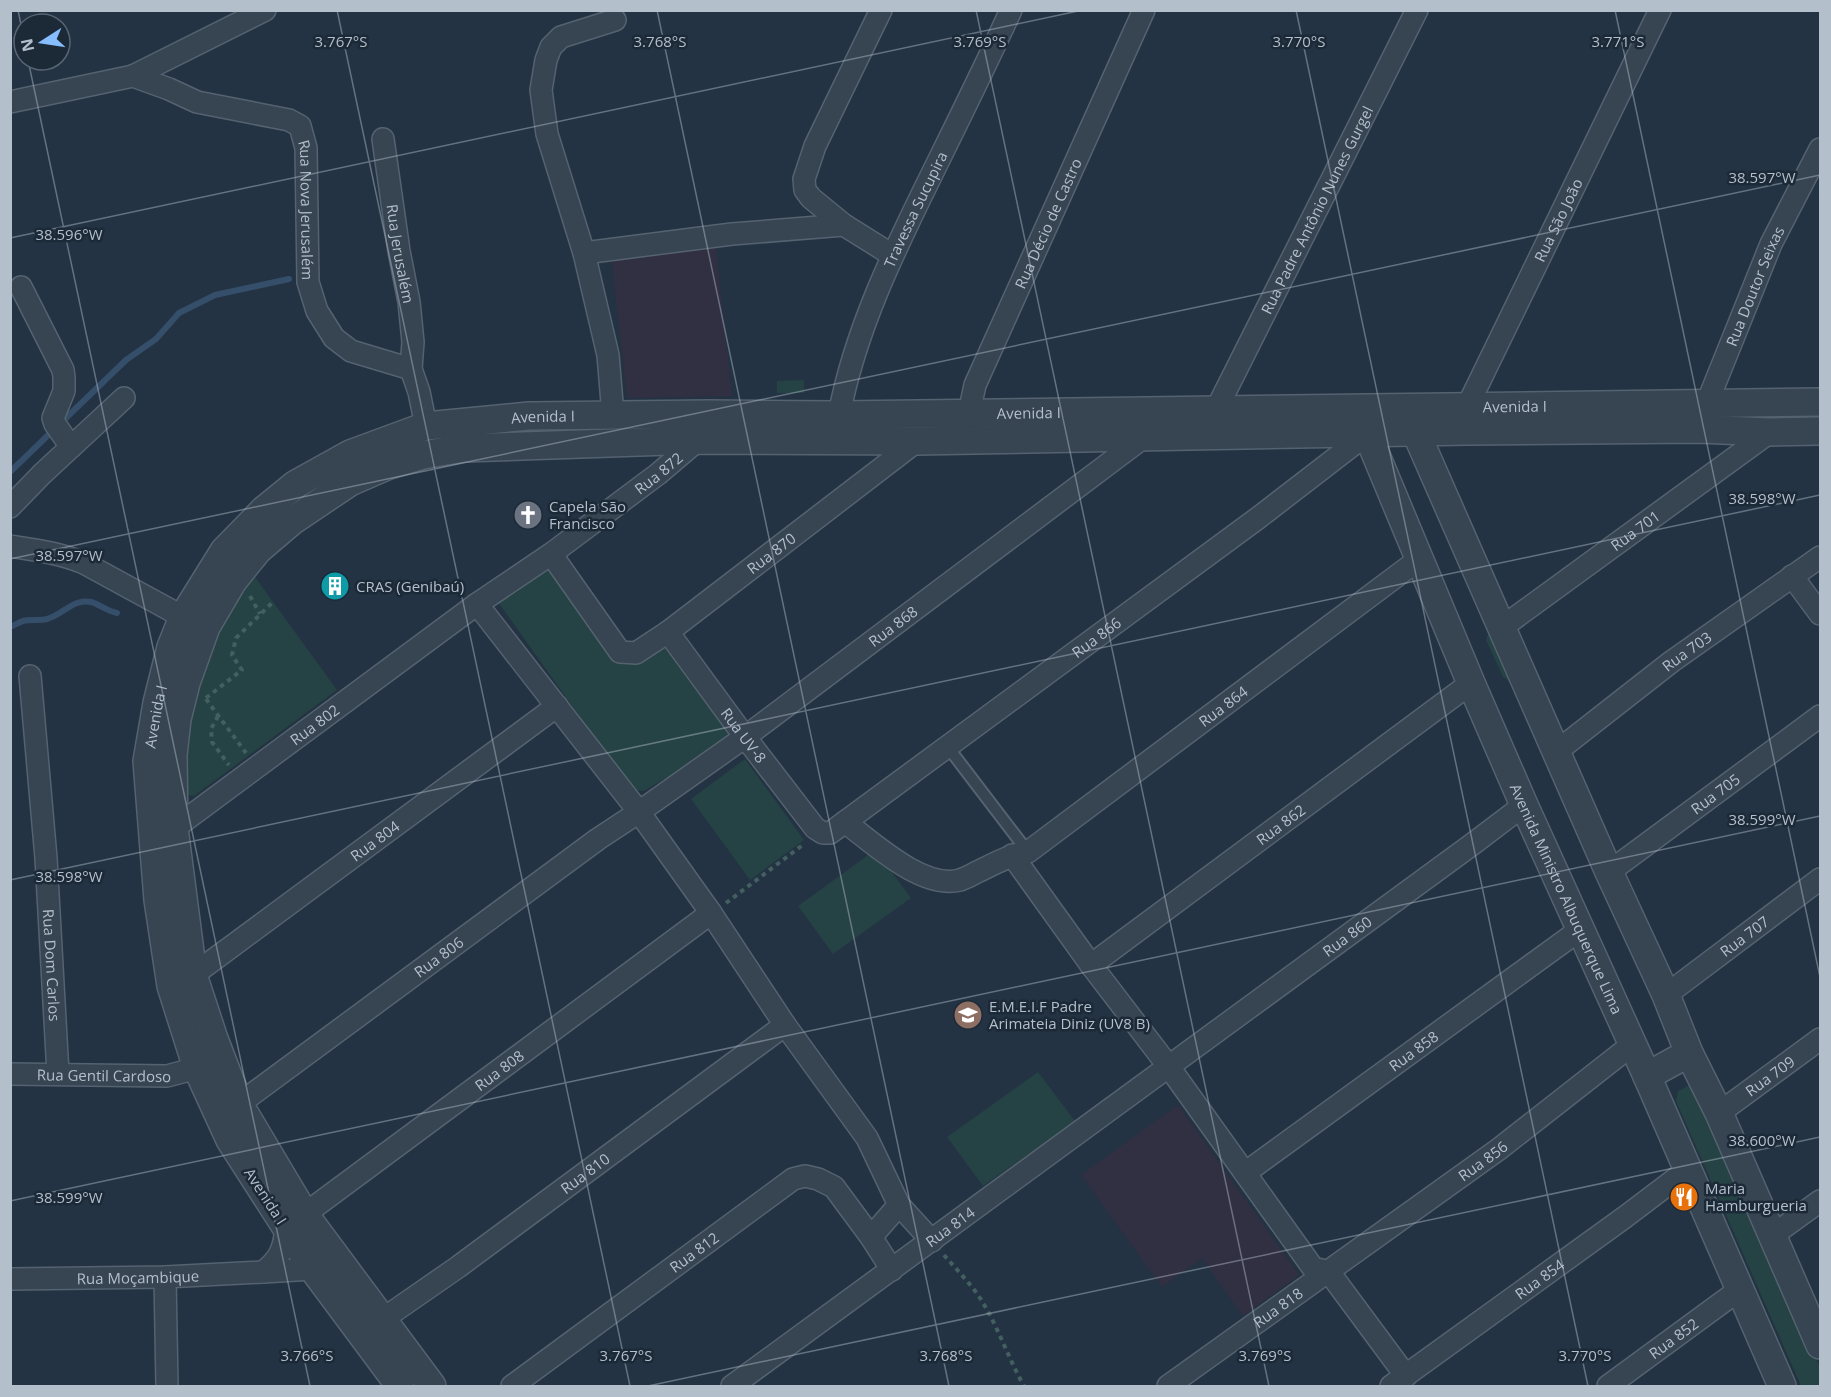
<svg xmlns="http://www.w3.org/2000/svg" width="1831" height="1397" viewBox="0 0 1831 1397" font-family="'Open Sans',sans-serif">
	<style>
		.medical { fill: #313043 }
		.green { fill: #254244 }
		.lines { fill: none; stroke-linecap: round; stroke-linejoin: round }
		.stream { stroke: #354f6b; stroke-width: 6 }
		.service-casing { stroke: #55626f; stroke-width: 14 }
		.minor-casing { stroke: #55626f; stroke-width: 24 }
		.tertiary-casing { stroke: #55626f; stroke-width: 30 }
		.path { stroke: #435f60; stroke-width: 4; stroke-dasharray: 4.5 4.5; stroke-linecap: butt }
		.service { stroke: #374452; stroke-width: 10 }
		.minor { stroke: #374452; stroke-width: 21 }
		.tertiary { stroke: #374452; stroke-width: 27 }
		.ticks { fill: none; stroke: #b4bfcc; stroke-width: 1.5; stroke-opacity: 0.45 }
		.labels { text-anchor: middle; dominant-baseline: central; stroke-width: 5; stroke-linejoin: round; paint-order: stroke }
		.street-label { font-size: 15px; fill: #b4bfcc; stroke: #1c2937 }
		.poi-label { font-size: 15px; fill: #b4bfcc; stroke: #1c2937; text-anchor: start }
		.ticks-label { font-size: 15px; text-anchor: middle; fill: #b4bfcc; stroke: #1c2937; stroke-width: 5; stroke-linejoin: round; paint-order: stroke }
	</style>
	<rect width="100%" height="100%" fill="#233343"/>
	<path class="medical" d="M 716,248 L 732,396 L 627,398 L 611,256 Z
		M 1178,1105 L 1299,1275 L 1243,1316 L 1202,1258 L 1162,1287 L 1081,1175 Z"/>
	<path class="green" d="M 804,380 L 804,393 L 777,393 L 777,381 Z
		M 554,565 L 634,659 L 667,648 L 730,728 L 726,743 L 644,791 L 632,790 L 498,602 L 504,590 Z
		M 250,570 L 337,690 L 194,796 L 187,795 L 187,756 L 190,713 L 216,625 Z
		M 1489,630 L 1512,683 L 1503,677 L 1486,640 Z
		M 745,759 L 804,840 L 750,880 L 691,799 Z
		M 875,850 L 911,898 L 833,954 L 798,906 Z
		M 1038,1072 L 1075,1121 L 983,1186 L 947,1137 Z
		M 1690,1085 L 1698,1089 L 1820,1368 L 1820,1386 L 1801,1386 L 1676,1101 L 1678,1091 Z"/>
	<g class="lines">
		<path class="stream" d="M 10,472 L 126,360 L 156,339 L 179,313 L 215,295 L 289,279
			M 10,627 C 15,625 19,622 23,621 C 31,619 40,621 47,619 C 63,615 73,598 91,602 C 99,604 107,611 117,613"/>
		<g class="service-casing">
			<path id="service" d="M 947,746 L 1028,852"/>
		</g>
		<g class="minor-casing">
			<g id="minor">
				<path d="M 881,10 L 815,146 L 804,179 L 805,190 L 811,198 L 844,225 L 892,255"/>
				<path d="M 133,76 L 265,10"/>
				<path id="s1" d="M 10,102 L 133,76 L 169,89 L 197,102 L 289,120 L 300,126 L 306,148 L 308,282 L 317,311 L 334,338 L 351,351 L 411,369 L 419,392 L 426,426"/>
				<path id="s2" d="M 383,139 L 399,251 L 409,302 L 413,342 L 411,369"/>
				<path d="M 584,253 L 732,234 L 844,225"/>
				<path d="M 21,287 L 63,370 L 64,377 L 64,391 L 53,418 L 55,424 L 71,447"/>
				<path id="s3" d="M 1216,410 L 1417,10"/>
				<path d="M 613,415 L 608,355 L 584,253 L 547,134 L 541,90 L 546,60 L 551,47 L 561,37 L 615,20"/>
				<path id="s4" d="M 839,415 C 855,331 892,255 930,178 C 957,123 985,67 1011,10"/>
				<path id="s5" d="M 1703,417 L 1707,403 L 1771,244 L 1820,149"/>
				<path id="s6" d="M 1468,418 L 1467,407 L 1660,10"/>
				<path id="s7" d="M 969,427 L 969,413 L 975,385 L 1144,10"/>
				<path d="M 10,507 L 42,474 L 124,398"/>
				<path d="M 10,546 C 36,550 60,553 84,563 L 183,617"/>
				<path id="s8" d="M 551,554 L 620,652 L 636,653 L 668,632 L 917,441"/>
				<path d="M 1792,576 L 1820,614"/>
				<path d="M 477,604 L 639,812 L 711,913 L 785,1025 L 867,1138 L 899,1205 L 932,1241"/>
				<path id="s9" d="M 1501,628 L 1770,432"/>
				<path id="s10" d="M 668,632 L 745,737 L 815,828 L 823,833 L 830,833 L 1258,518 L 1367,434"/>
				<path id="s11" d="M 30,676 L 46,858 L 58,1074"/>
				<path id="s12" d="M 1556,752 L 1671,662 L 1820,557"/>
				<path id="s13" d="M 845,822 C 873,843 923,890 960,880 C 966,878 972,875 977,872 C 994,864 1009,855 1028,852 L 1418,560"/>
				<path id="s14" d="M 165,835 L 477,604 L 551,554 L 658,474 L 698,440 L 700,435"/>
				<path d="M 1012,855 L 1091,965 L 1169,1067 L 1313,1268 L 1329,1272 L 1406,1376"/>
				<path id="s15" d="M 1609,872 L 1820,716"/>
				<path id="s16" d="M 1091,965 L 1471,683"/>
				<path id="s17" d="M 193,975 L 557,706"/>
				<path id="s18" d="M 1666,995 L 1820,879"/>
				<path id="s19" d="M 10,1074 L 167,1076 L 197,1068"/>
				<path id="s20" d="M 239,1104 L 598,839 L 639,812 L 745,737 L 1144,437"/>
				<path id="s21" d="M 1719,1113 L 1820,1039"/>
				<path id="s22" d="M 1245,1173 L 1581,929"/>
				<path d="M 1773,1235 L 1820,1201"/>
				<path d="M 871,1237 L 899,1205"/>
				<path d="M 263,1272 L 313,1269"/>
				<path d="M 165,1277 L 167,1386"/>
				<path id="s23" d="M 10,1279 L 165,1277 L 263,1272 C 280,1259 284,1249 286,1228 L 711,913"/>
				<path id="s24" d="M 383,1319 L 458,1267 L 785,1025"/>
				<path id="s25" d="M 512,1386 L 793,1179 L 805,1176 L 818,1179 L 834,1187 L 871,1237 L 892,1270"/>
				<path id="s26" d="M 732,1386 L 1474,843 L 1524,805"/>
				<path id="s27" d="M 1168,1386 L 1499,1149 L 1633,1044"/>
				<path id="s28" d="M 1391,1386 L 1625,1217 L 1687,1170"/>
				<path id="s29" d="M 1608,1386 L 1739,1290"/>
			</g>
		</g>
		<g class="tertiary-casing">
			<g id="tertiary">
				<path id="s30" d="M 1361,419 L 1471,683 L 1524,805 L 1647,1076 L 1782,1386"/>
				<path d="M 1410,419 L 1609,872 L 1666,995 L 1689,1053 L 1719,1113 L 1820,1345"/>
				<path d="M 1647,1076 L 1689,1053"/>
				<path id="s31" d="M 400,1386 L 313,1269 L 230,1140 L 197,1068 L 171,986 L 158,900 L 147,761 L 157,703 L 171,647 L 183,617 L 224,551 L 264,510 L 296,484 L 350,454 L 426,426 L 529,416 L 709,414 L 839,415 L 1820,402"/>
				<path d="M 432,1386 L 305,1215 L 239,1104 L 214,1039 L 193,975 L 174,828 L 173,755 L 177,719 L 186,683 L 206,627 L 233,581 L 258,550 L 292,521 L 350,482 L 389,465 L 423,455 L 464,448 L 698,440 L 917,441 L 1468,431 L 1699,429 L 1770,432 L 1820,431"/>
			</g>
		</g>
		<path class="path" d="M 250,596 L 260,614
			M 206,698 L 242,670 L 232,655 L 236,638 L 273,602
			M 206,699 L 246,753
			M 218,716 L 211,729 L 212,742 L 229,765
			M 726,903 L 804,844
			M 944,1255 C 956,1269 970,1283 980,1298 C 998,1326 1008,1358 1024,1386"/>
		<use href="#service" class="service"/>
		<use href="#minor" class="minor"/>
		<use href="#tertiary" class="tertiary"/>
	</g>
	<path class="ticks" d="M 18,10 L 24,40M 337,10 L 630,1386M 657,10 L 949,1386M 976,10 L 1269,1386M 1296,10 L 1588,1386M 1615,10 L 1820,977M 28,60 L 310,1386M 10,238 L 1083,10M 10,559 L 1820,175M 10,880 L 1820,495M 10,1201 L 1820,816M 648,1386 L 1820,1137"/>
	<defs>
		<g id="church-disc" transform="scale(1.5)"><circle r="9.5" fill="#6b7280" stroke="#1c2937"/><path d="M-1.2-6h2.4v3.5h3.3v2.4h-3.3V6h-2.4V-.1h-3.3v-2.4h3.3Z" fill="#fff"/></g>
		<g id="building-disc" transform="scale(1.5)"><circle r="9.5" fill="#0f9aa8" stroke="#1c2937"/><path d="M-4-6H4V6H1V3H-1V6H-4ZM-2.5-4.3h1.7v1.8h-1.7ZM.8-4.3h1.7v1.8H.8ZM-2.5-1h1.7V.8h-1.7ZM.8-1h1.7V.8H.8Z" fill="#fff"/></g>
		<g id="school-disc" transform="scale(1.5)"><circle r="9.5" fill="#8d6e63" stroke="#1c2937"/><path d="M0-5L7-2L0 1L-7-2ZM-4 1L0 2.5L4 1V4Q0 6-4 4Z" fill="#fff"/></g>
		<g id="restaurant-disc" transform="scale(1.5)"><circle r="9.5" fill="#e8710a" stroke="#1c2937"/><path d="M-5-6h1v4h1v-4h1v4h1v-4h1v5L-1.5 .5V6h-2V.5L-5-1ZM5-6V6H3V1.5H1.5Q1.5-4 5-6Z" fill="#fff"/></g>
	</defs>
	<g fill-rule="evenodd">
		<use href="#church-disc" x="528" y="515"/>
		<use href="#building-disc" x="335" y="586"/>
		<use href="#school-disc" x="968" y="1015"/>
		<use href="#restaurant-disc" x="1684" y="1197"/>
	</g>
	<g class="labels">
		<g class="street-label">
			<text stroke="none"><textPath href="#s4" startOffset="220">Travessa Sucupira</textPath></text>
			<text stroke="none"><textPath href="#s1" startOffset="386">Rua Nova Jerusalém</textPath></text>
			<text stroke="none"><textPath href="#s3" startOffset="224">Rua Padre Antônio Nunes Gurgel</textPath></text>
			<text stroke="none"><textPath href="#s6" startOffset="219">Rua São João</textPath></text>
			<text stroke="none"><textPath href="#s7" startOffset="220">Rua Décio de Castro</textPath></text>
			<text stroke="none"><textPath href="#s2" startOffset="116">Rua Jerusalém</textPath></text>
			<text stroke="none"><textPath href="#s5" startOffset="141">Rua Doutor Seixas</textPath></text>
			<text stroke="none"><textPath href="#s31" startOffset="2248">Avenida I</textPath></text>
			<text stroke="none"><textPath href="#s31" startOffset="1762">Avenida I</textPath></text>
			<text stroke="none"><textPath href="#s31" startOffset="1276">Avenida I</textPath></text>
			<text stroke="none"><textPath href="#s14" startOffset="612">Rua 872</textPath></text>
			<text stroke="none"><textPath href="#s9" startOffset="166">Rua 701</textPath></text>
			<text stroke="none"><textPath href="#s8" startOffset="304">Rua 870</textPath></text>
			<text stroke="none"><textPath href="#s20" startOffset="810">Rua 868</textPath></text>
			<text stroke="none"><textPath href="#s10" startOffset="592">Rua 866</textPath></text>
			<text stroke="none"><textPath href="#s12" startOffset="165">Rua 703</textPath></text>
			<text stroke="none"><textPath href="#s13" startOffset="450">Rua 864</textPath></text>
			<text stroke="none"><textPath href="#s31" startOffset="736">Avenida I</textPath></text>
			<text stroke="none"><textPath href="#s14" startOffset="186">Rua 802</textPath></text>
			<text stroke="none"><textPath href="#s10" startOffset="128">Rua UV-8</textPath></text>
			<text stroke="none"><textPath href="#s15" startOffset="132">Rua 705</textPath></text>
			<text stroke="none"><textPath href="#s16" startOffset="236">Rua 862</textPath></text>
			<text stroke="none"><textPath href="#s17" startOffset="226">Rua 804</textPath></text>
			<text stroke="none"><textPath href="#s30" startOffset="522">Avenida Ministro Albuquerque Lima</textPath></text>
			<text stroke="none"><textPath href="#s26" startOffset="762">Rua 860</textPath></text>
			<text stroke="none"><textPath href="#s18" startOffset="98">Rua 707</textPath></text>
			<text stroke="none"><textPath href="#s20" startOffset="248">Rua 806</textPath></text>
			<text stroke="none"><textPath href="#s11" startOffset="290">Rua Dom Carlos</textPath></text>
			<text stroke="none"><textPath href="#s22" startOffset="208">Rua 858</textPath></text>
			<text stroke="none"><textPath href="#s23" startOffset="570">Rua 808</textPath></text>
			<text stroke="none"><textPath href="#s19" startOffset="94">Rua Gentil Cardoso</textPath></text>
			<text stroke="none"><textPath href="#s21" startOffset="63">Rua 709</textPath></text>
			<text stroke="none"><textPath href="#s27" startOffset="387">Rua 856</textPath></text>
			<text stroke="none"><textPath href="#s24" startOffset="249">Rua 810</textPath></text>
			<text transform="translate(266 1196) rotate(57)">Avenida I</text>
			<text stroke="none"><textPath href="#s26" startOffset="270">Rua 814</textPath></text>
			<text stroke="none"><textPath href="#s25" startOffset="226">Rua 812</textPath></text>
			<text stroke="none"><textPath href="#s23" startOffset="128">Rua Moçambique</textPath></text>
			<text stroke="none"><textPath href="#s28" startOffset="183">Rua 854</textPath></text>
			<text stroke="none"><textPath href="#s27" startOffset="135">Rua 818</textPath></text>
			<text stroke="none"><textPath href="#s29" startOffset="81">Rua 852</textPath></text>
		</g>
		<g class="poi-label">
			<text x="549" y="506">Capela São<tspan x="549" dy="17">Francisco</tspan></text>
			<text x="356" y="586">CRAS (Genibaú)</text>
			<text x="989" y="1006">E.M.E.I.F Padre<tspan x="989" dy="17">Arimateia Diniz (UV8 B)</tspan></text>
			<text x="1705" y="1188">Maria<tspan x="1705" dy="17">Hamburgueria</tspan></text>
		</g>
	</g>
	<g class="ticks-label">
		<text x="341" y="47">3.767°S</text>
		<text x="660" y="47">3.768°S</text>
		<text x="980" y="47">3.769°S</text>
		<text x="1299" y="47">3.770°S</text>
		<text x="1618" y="47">3.771°S</text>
		<text x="1762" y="183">38.597°W</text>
		<text x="69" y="240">38.596°W</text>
		<text x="1762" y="504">38.598°W</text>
		<text x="69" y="561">38.597°W</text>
		<text x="1762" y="825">38.599°W</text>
		<text x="69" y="882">38.598°W</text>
		<text x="1762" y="1146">38.600°W</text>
		<text x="69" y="1203">38.599°W</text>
		<text x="307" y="1361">3.766°S</text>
		<text x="626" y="1361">3.767°S</text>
		<text x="946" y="1361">3.768°S</text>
		<text x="1265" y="1361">3.769°S</text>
		<text x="1585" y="1361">3.770°S</text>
	</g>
	<rect width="1831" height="1397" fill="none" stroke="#b4bfcc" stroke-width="24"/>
	<g transform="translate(42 42) rotate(258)"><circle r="28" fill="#1c2937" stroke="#596573" stroke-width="1.5"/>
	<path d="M0-4.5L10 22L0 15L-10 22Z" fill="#87beff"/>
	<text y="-9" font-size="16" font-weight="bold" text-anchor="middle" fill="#b4bfcc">N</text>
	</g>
</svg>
